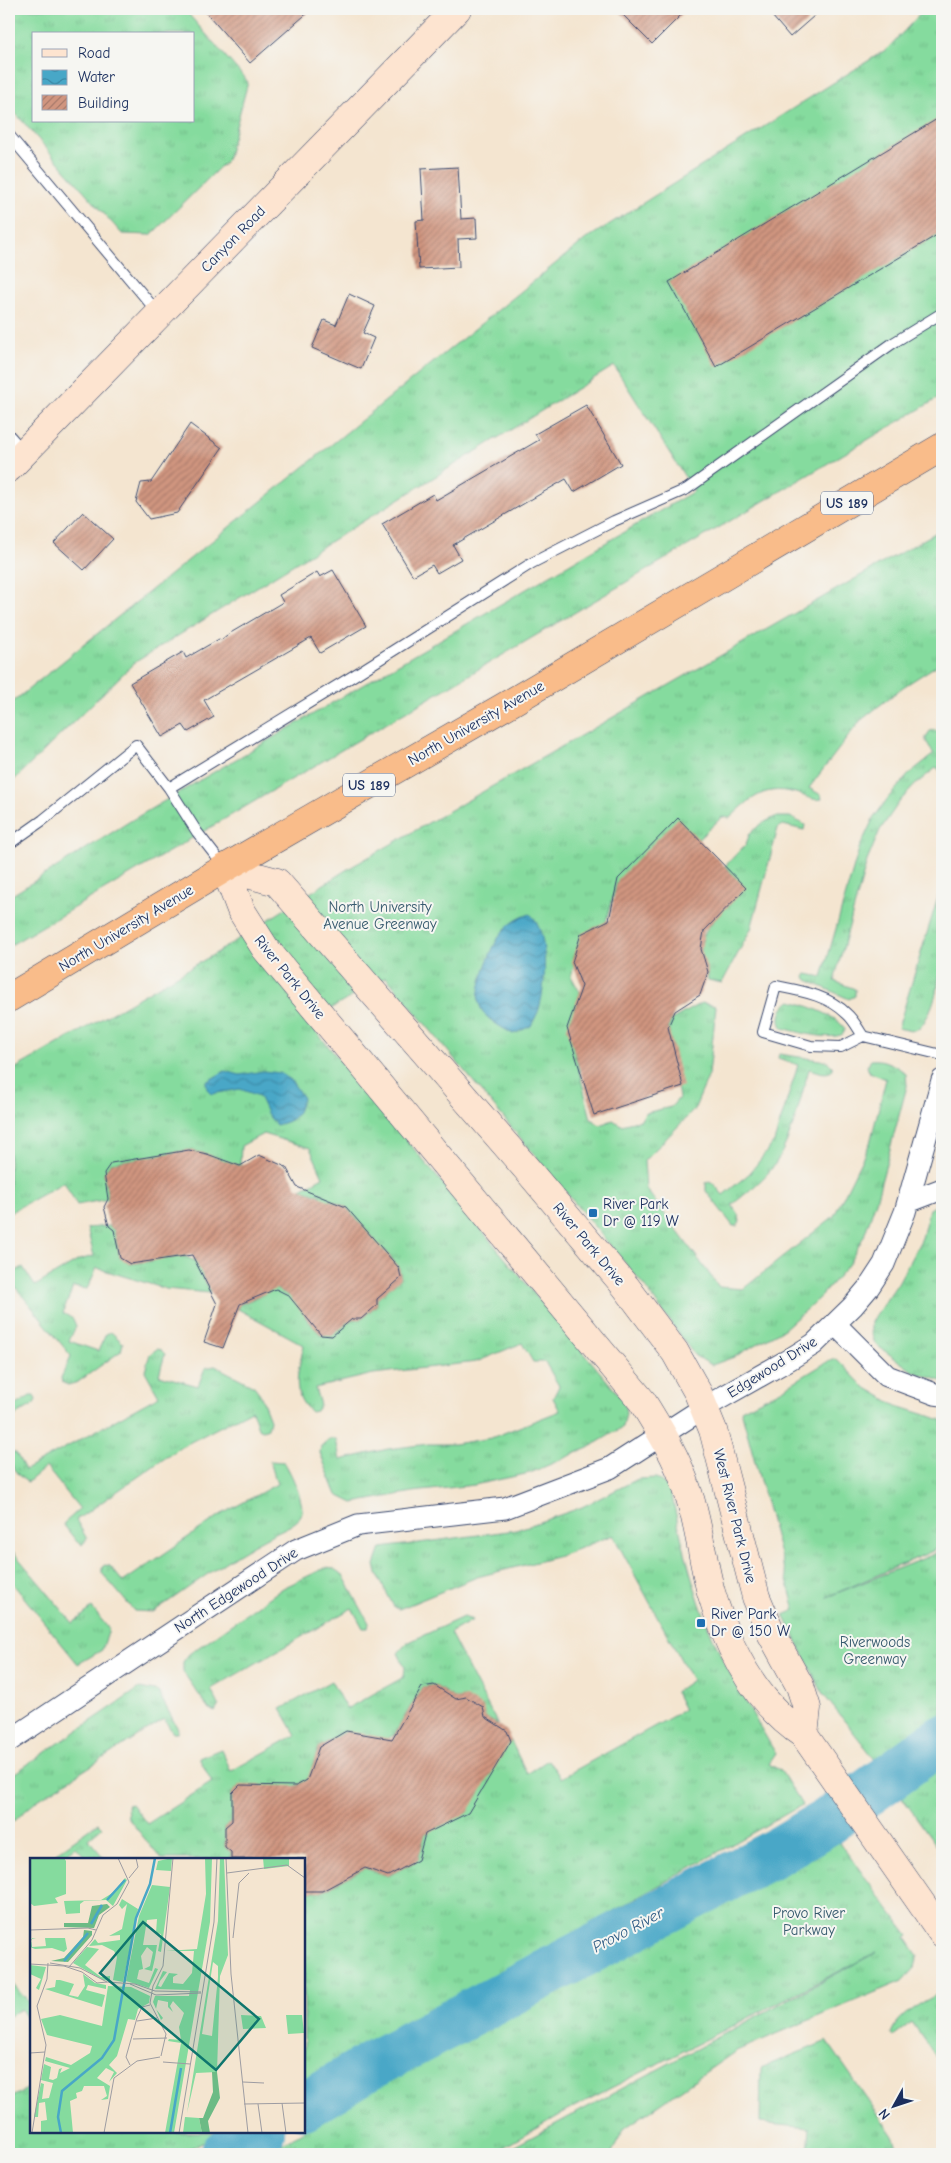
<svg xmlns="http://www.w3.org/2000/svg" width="951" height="2163" viewBox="0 0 951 2163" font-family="'Comic Neue',sans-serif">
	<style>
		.grass { fill: url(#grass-tufts); stroke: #50857e; fill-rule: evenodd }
		.water { fill: url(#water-waves); stroke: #326b92 }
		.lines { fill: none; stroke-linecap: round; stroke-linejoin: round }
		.river { stroke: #48a7c7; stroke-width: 48 }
		.building { fill: url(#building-hatch) }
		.lane-casing { stroke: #3c4a6f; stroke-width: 12 }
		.street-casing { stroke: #3c4a6f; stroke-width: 23 }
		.secondary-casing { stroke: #3c4a6f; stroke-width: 29 }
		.highway-casing { stroke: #3c4a6f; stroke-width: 29 }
		.lane { stroke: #fff; stroke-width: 10 }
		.street { stroke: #fff; stroke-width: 21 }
		.secondary { stroke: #fde4d0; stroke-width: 28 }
		.highway { stroke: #f9bc8a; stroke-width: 28 }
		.poi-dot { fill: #1f6fb2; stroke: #f6f6f2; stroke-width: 2 }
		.labels { text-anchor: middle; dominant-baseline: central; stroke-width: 4; stroke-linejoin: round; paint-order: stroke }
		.shield { fill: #f6f6f2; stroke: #5d6b8a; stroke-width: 1 }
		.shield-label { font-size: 14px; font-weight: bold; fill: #1b2f5e }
		.street-label { font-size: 15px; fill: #1b2f5e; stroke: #f6f6f2 }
		.park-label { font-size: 15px; fill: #365a6e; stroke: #f6f6f2 }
		.poi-label { font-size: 15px; fill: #1b2f5e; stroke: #f6f6f2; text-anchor: start }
		.water-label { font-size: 16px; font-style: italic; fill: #2b5983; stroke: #f6f6f2 }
		.inset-river { fill: none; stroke: #48a7c7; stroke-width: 2.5 }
		.inset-road { fill: none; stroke: #9d9ca2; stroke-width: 1 }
		.view { fill: #0f766e; fill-opacity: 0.15; stroke: #0f766e; stroke-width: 2.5 }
		.inset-edge { fill: none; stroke: #1b2f5e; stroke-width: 2.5 }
	</style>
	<defs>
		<pattern id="grass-tufts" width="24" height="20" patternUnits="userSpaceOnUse" patternTransform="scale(1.25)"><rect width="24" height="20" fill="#85db9e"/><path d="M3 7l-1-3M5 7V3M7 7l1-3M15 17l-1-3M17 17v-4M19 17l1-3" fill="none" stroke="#72bc8a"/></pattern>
		<pattern id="water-waves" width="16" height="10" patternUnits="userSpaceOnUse" patternTransform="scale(1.25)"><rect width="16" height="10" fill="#48a7c7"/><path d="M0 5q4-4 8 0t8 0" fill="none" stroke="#3b88a5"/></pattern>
		<pattern id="building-hatch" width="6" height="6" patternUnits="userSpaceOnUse" patternTransform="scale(1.25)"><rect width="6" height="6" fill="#d0957f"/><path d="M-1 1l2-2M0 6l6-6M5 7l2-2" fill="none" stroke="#a87a6b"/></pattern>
	</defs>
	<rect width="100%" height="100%" fill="#f6f6f2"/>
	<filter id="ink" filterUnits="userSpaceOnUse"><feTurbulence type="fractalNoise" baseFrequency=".02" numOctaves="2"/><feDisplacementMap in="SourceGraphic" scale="10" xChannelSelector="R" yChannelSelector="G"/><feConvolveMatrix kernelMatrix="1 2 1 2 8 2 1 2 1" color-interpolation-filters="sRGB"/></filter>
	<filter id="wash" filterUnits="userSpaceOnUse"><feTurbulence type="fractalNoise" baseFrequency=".0096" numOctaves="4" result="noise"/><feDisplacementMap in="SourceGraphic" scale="20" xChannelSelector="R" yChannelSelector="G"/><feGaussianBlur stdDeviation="1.12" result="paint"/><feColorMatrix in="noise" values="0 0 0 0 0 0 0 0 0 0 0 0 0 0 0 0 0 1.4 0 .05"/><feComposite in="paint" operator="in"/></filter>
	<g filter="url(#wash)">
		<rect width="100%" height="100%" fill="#f4e5d0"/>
		<path class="grass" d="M 9,9 L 184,9 L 248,82 L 227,160 L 151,235 L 122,234 L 9,106 ZM 34,34 L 194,34 L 194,121 L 34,121 Z
			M 925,9 L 942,9 L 942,396 L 9,946 L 9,897 L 132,820 L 694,491 L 614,366 L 134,663 L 9,785 L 9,705 L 586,239 L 887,49 Z
			M 942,529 L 942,662 L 903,687 L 860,721 L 809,788 L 821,795 L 822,799 C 814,801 807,797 799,794 C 766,784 753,796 730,818 L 722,817 L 693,844 L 671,833 L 617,883 L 603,932 L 581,945 L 571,976 L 583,998 L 572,1042 L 591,1119 L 600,1125 L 613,1120 L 621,1125 L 641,1120 L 645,1113 L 671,1107 L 679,1098 L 668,1030 L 671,1020 L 701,1003 L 716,1006 L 709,1075 L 694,1110 L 644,1161 L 646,1189 L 719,1287 L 743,1289 L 834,1216 L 870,1143 L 886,1079 L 869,1072 L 867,1066 L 871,1060 C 883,1058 898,1066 906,1074 L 907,1086 L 904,1097 L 876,1201 L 864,1236 L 848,1265 L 821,1296 L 784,1329 L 734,1357 L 712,1365 L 695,1356 L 645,1287 L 386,977 L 308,1022 L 624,1401 L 626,1413 L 623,1427 L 588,1448 L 530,1473 L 474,1485 L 413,1492 L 353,1503 L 337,1495 L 320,1453 L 321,1446 L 329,1439 L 336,1439 L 340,1460 L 388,1449 L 428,1444 L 454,1444 L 491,1438 L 560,1411 L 553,1398 L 559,1386 L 545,1362 L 533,1362 L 522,1343 L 476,1362 L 373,1374 L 315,1388 L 320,1405 L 316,1411 L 311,1412 C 289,1393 299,1369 304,1345 L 238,1309 L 239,1305 L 262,1295 L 266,1284 L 288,1295 L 308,1308 L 305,1317 L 321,1335 L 332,1336 L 352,1319 L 361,1319 L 377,1305 L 377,1299 L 401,1278 L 399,1268 L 385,1250 L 375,1251 L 375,1240 L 346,1207 L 331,1200 L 323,1204 L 320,1195 L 301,1189 L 323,1177 L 310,1148 L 263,1134 L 241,1146 L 240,1166 L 220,1159 L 212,1164 L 206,1154 L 189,1150 L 111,1163 L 104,1173 L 108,1199 L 77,1205 L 64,1182 L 9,1213 L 9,1072 L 218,952 L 346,870 Z
			M 935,730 L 942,735 L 942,774 L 937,767 L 916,784 L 900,801 L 880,830 L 867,861 L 834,981 L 855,989 L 855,996 L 849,999 L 807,980 L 805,977 L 807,974 L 822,977 L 859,849 L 873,819 L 888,798 L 911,772 L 934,754 L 926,741 L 926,737 L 930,731 Z
			M 775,817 L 790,817 L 805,825 L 804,830 L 783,825 L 778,828 L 751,929 L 722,983 L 708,980 C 708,969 702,961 701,950 C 699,928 731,903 745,888 L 725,866 L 746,844 L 750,833 L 761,824 Z
			M 942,884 C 942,928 948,991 920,1028 L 911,1031 L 898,1028 Z
			M 791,1001 C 804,1004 841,1017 845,1030 L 843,1034 C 830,1041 797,1032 783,1028 C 776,1019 782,1006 791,1001 Z
			M 779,1054 L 827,1061 L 833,1067 L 833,1070 C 826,1076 817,1071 809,1069 C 800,1100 793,1134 777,1161 C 766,1179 747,1192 732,1205 L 739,1216 L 740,1222 L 737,1226 L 733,1226 L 706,1191 L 706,1183 L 709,1181 L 713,1183 L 723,1195 L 750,1173 L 774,1142 L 798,1065 L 778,1058 Z
			M 942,1201 L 942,1381 L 914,1372 L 875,1344 L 871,1331 L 871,1322 L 898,1283 L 922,1238 L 929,1209 Z
			M 109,1226 L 114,1230 L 120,1258 L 130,1264 L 153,1261 L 158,1253 L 167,1259 L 184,1256 L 204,1265 L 201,1272 L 210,1293 L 166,1289 L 97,1268 L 87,1289 L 73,1287 L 63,1313 L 73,1319 L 76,1326 L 69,1341 L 98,1351 L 106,1334 L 111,1332 L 123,1343 L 121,1351 L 78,1382 L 68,1385 L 62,1382 L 61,1378 L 71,1356 L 9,1279 L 9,1275 L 23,1267 L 35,1286 L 79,1260 L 94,1256 L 87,1228 Z
			M 157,1349 L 161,1350 L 165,1354 L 159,1375 L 198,1386 L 205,1368 L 215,1366 L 254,1386 L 260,1394 L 270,1420 L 268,1428 L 263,1430 L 258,1428 L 252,1410 L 181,1447 L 76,1520 L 87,1539 L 82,1545 L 77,1542 L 63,1524 L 80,1509 L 46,1467 L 28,1482 C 18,1478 6,1461 11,1451 L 16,1453 L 25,1470 L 159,1396 L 145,1371 L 150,1354 Z
			M 837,1359 L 863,1386 L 897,1406 L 942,1420 L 942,1547 L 827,1597 L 942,1551 L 942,1853 L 870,1753 L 823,1694 L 784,1615 L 795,1610 L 741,1410 L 781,1390 L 827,1362 Z
			M 30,1396 L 34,1396 L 36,1400 L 33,1405 L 9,1419 L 9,1405 L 11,1408 Z
			M 270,1461 L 284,1462 C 291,1472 306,1505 301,1516 C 296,1525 278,1531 269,1536 C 228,1557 191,1587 153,1612 L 134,1611 L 102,1573 L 102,1567 L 105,1565 L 110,1566 L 123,1582 L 222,1514 L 277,1484 Z
			M 656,1478 L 670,1488 C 680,1533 690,1578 706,1621 C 724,1668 751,1711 776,1754 L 769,1764 L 781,1771 L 802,1805 L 304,2085 L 304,1891 L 322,1891 L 365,1868 L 388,1876 L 418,1860 L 425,1834 L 511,1741 L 527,1774 L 548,1760 L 561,1778 L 684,1710 L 675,1692 L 692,1680 L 613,1535 L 560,1556 L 477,1577 L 399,1609 L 394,1607 L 377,1574 L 375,1565 L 381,1548 L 516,1530 L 580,1508 L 638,1479 Z
			M 9,1547 L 73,1623 L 92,1608 L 109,1629 L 102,1650 L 78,1664 L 9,1579 Z
			M 325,1568 L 334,1569 L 343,1575 L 369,1623 L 368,1628 L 363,1628 L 352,1608 L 211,1689 L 219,1705 L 215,1712 L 209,1709 L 183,1672 L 183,1662 L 189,1654 L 283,1588 Z
			M 463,1617 L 473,1620 L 450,1633 L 498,1725 L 485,1717 L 466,1698 L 456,1699 L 434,1685 L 422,1687 L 394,1735 L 375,1745 L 346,1731 L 319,1747 L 312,1767 L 316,1776 L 296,1786 L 232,1793 L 232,1821 L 225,1827 L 225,1847 L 231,1852 L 231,1859 L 161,1859 L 128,1818 L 127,1805 L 132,1804 L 147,1824 L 212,1782 L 199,1758 L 221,1749 L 231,1771 L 296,1735 L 281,1709 L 331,1681 L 346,1709 L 404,1677 L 405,1667 L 398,1653 L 407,1643 Z
			M 140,1688 L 158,1692 L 178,1729 L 177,1733 L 173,1733 L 164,1719 L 38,1800 L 9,1825 L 9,1777 Z
			M 98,1823 L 102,1827 L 88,1839 L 105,1859 L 87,1859 L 76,1847 L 60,1859 L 57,1857 L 56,1853 Z
			M 839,1842 L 909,1936 L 906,1938 L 918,1956 L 915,1967 L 902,1981 L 736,2051 L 625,2128 L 611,2154 L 500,2154 L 877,1952 L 566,2111 L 492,2154 L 265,2154 L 383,2084 Z
			M 9,1980 L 31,2005 L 31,2024 L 21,2009 L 9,2016 Z
			M 940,1993 L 942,1993 L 942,2065 L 912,2022 L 893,2036 L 891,2034 C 897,2015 923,2002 940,1993 Z
			M 827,2041 L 893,2136 L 900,2154 L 808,2154 L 810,2128 L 760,2123 L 761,2068 Z
			M 31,2086 L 31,2132 L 221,2132 L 180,2154 L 9,2154 L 9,2099 Z"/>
		<path class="water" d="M 530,914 C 549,929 546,983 540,1005 C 539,1012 534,1019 531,1026 L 513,1034 C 500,1026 483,1019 479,1003 C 475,990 491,949 499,937 C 506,925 518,918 530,914 Z
			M 225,1071 L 240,1075 L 263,1071 L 280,1073 L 291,1080 L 303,1098 C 297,1116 296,1120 276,1125 L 268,1115 L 259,1096 L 240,1089 L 212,1094 L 207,1089 L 206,1082 Z"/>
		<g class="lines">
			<path class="river" d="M 304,2106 L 370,2066 L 776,1852 L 827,1822 L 942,1739
				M 224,2154 L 261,2132"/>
		</g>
		<g id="blocks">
			<path class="building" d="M 203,9 L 312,9 L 250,63 Z
				M 617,9 L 687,9 L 652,44 Z
				M 766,9 L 822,9 L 790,37 Z
				M 942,116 L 942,232 L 716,367 L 669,282 Z
				M 458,167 L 461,219 L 476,218 L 477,238 L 458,239 L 459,267 L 419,269 L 416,221 L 424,220 L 421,169 Z
				M 349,294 L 375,306 L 363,333 L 374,338 L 361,369 L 312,348 L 324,320 L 336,325 Z
				M 586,405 L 621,464 L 574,492 L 566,479 L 453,545 L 461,559 L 437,573 L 432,565 L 413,576 L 382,524 L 433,494 L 436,500 L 539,440 L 535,434 Z
				M 190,424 L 222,448 L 177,513 L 149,519 L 136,502 L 141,483 L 151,482 Z
				M 83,512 L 113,539 L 84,570 L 54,543 Z
				M 333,570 L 366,626 L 320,653 L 311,638 L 204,700 L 214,717 L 188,732 L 183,725 L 162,737 L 130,683 L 183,652 L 186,658 L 219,639 L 221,640 L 227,635 L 283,602 L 279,595 L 317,572 L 320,577 Z
				M 678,818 L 746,888 L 704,931 L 701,949 L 708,972 L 700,995 L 675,1011 L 668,1027 L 683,1086 L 594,1115 L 567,1028 L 582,986 L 572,962 L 581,934 L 609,920 L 618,879 Z
				M 189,1150 L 207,1154 L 240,1166 L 259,1155 L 286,1167 L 297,1187 L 346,1207 L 399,1268 L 401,1278 L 377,1299 L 377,1305 L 361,1319 L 352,1319 L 332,1336 L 321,1335 L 288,1295 L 276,1289 L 240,1304 L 223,1348 L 204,1342 L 217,1304 L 192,1255 L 130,1264 L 120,1258 L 114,1230 L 109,1226 L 104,1207 L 108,1199 L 104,1173 L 111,1163 Z
				M 434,1685 L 456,1699 L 466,1697 L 483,1707 L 485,1717 L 507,1731 L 511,1741 L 468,1813 L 425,1834 L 418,1860 L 388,1876 L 365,1868 L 322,1891 L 304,1891 L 304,1859 L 231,1859 L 231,1852 L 225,1847 L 225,1827 L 232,1821 L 232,1793 L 240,1785 L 296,1786 L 307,1780 L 319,1747 L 346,1731 L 392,1739 L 422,1687 Z"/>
		</g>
	</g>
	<g filter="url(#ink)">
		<use href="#blocks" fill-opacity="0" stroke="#3c4a6f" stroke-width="1"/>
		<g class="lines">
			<g class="lane-casing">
				<path id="lane" d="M 9,135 L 159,314
					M 9,435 L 23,451
					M 9,844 L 43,820 L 136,745 L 169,788
					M 225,868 L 197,832 L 169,788 L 353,676 L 532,563 L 614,521 L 687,489 L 893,343 L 942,313
					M 863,1036 C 858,1029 854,1020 847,1014 C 828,995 801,991 776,986 L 763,1032 L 811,1046 L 841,1047 L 863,1036 L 942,1055"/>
			</g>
			<g class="street-casing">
				<path id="street" d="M 908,1202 L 942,1189
					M 835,1324 L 887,1376 L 935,1394 L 942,1395
					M 9,1741 L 296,1550 L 358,1525 L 505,1508 L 610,1468 L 705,1407 L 790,1359 L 814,1344 L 853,1306 L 869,1287 L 884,1264 L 905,1212 L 942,1080"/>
			</g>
			<g class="secondary-casing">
				<path id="secondary" d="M 9,468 L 457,9
					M 225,868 L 241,910 L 265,948 L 642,1401 C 660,1430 678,1459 688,1492 C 699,1524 702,1559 711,1592 C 727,1646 755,1703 804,1735 L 942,1933
					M 225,868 L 277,882 L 525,1167 L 626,1287 L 675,1352 L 698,1393 L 713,1430 L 756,1597 L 772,1635 L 800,1686 L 807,1708 L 804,1735"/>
			</g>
			<g class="highway-casing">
				<path id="highway" d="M 9,998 L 225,868 L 512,702 L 942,447"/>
			</g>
			<use href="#lane" class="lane"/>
			<use href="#street" class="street"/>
			<use href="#secondary" class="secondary"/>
			<use href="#highway" class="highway"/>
		</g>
	</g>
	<g class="poi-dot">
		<rect x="588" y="1208" width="10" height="10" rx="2.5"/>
		<rect x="696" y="1618" width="10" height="10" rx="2.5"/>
	</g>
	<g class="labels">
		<g class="shield">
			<rect x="821" y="491.5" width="52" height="23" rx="4"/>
			<rect x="343" y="773.5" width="52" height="23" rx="4"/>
		</g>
		<g class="shield-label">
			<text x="847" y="503">US 189</text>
			<text x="369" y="785">US 189</text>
		</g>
		<g class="street-label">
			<text transform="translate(233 239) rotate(-46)">Canyon Road</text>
			<text transform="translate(476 723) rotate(-30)">North University Avenue</text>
			<text transform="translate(126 928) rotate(-31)">North University Avenue</text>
			<text transform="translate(290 977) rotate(51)">River Park Drive</text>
			<text transform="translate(589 1244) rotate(50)">River Park Drive</text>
			<text transform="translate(772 1367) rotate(-32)">Edgewood Drive</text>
			<text transform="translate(735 1516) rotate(76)">West River Park Drive</text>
			<text transform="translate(236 1590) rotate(-33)">North Edgewood Drive</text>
		</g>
		<g class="park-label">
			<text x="380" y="907">North University<tspan x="380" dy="17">Avenue Greenway</tspan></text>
			<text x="875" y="1642">Riverwoods<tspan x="875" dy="17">Greenway</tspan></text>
			<text x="809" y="1913">Provo River<tspan x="809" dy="17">Parkway</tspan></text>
		</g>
		<g class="poi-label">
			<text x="603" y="1204">River Park<tspan x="603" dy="17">Dr @ 119 W</tspan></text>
			<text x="711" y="1614">River Park<tspan x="711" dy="17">Dr @ 150 W</tspan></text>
		</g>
		<g class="water-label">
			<text transform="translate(628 1930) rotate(-28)">Provo River</text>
		</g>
	</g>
	<g transform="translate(30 1858)">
		<rect width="275" height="275" fill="#f4e5d0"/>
		<path d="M 0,0 L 34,0 L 36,3 L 36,36 L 25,40 L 28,45 L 4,48 L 0,45 ZM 142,0 L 141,13 L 126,12 L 128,3 ZM 175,0 L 182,0 L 180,64 L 144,275 L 135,275 L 151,185 L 138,183 L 139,181 L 151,182 L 149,169 L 154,155 L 143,143 L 140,148 L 143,154 L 138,149 L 138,144 L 128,142 L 126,151 L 133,160 L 131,162 L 123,144 L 125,138 L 159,138 L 160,132 L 125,131 L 133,113 L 137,114 L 130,123 L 128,128 L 131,129 L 139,115 L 148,116 L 143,119 L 143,125 L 153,126 L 162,115 L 164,93 L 136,93 L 167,91 L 176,36 ZM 190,0 L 194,0 L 198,97 L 190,118 L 187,214 L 166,215 L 157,255 L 188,63 ZM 183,104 L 188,108 L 188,119 L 182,178 L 172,176 ZM 233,0 L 259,0 L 259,8 L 234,11 ZM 95,20 L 97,22 L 83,48 L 76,42 L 54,43 L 50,46 L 50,55 L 36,56 L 34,43 L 71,42 L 84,34 ZM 122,27 L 140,29 L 131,94 L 128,93 L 131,76 L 126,75 L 127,61 L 117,62 L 113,87 L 127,87 L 125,100 L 122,113 L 114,111 L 120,108 L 123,94 L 117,89 L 111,98 L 113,111 L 109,112 L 107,121 L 119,125 L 125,110 L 128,111 L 119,130 L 96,123 L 109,58 ZM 92,41 L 108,51 L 93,124 L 83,122 L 87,99 L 84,93 L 72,87 L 59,88 L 65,81 L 68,85 L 90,82 L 90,77 L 79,78 L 92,71 L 97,46 L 92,51 L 89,47 ZM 2,80 L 35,80 L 37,91 L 34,94 L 22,90 L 5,91 L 0,89 ZM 6,80 L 15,80 L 16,88 L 2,89 L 1,81 ZM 57,89 L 69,91 L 55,107 L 71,119 L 80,118 L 80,123 L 73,122 L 43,105 ZM 0,107 L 16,109 L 9,132 L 6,130 L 11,121 L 0,116 ZM 53,116 L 65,125 L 76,127 L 76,131 L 58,127 L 56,132 L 75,137 L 72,149 L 15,131 L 25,129 L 26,122 L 30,122 L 44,126 L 39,137 L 48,139 L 55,128 ZM 78,128 L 101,129 L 120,138 L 119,145 L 108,151 L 105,162 L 98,161 L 87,198 L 79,207 L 87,215 L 79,224 L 84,214 L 76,210 L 67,220 L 80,228 L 78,241 L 71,242 L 77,238 L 74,228 L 54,228 L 52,233 L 46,235 L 47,240 L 40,243 L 43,275 L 11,275 L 11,263 L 17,262 L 15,244 L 9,245 L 8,259 L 4,259 L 11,225 L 14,226 L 12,241 L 19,240 L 23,225 L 11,222 L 14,206 L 21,209 L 19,221 L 23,222 L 27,220 L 29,211 L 32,210 L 30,215 L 40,210 L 15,203 L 16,199 L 41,207 L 60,195 L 62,188 L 17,177 L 11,161 L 30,157 L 72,168 ZM 211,157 L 231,158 L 236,170 L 213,171 ZM 256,157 L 272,157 L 274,175 L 258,176 ZM 155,259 L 169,260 L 172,275 L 153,275 Z" fill="#85db9e" fill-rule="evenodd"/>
		<path d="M 77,46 L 80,49 L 69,57 L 64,70 L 34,69 L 34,65 L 58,65 L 62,48 ZM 54,72 L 62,73 L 62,77 L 38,104 L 21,103 L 34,100 L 53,79 ZM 182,214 L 187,214 L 190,240 L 178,263 L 180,275 L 172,275 L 169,260 L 173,260 L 183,234 Z" fill="#6cbb85"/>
		<path class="inset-river" d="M 77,42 L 95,22M 61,66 L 72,47M 34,103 L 58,75M 31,275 L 28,259 L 32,233 L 72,200 L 84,182 L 106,60 L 120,26 L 125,0M 140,275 L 151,210"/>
		<path class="inset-road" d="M 196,0 L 201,116 L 218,275M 197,15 L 257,7 L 275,20M 99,20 L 108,9 L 106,0M 0,72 L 58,70 L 66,72M 203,80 L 209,25 L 219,15M 20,105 L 50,110 L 77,124 L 105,126 L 125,133 L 171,134M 0,106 L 34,108 L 52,114 L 67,125 L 77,124M 39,109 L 62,82 L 73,57 L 87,46 L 99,24 L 88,0M 100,126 L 126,137 L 171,135M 107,163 L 127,160M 103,181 L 137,180M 0,195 L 15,194M 131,198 L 136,176 L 120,145 L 123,128 L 133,108 L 143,0M 133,204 L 160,206M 100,207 L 96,199 L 107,160 L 112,149 L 120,147M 213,224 L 234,225M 252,245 L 256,275M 214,246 L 275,245M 228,246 L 232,275M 2,275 L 16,187 L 7,148 L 17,121 L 18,105M 74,275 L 84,220 L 107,203 L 130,199M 149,275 L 184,64 L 187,0"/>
		<path class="view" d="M 113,64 L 229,161 L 186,212 L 70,115 Z"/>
		<rect width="275" height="275" class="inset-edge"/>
	</g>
	<rect width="951" height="2163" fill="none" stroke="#f6f6f2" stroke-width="30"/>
	<rect x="32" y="32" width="162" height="90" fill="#f6f6f2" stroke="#9ea6b7"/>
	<rect x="42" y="49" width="25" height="8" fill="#fde4d0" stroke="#9ea6b7"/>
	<text x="78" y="58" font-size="15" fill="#1b2f5e">Road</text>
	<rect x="42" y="70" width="25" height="15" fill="url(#water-waves)" stroke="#9ea6b7"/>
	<text x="78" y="82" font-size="15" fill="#1b2f5e">Water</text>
	<rect x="42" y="95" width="25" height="15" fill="url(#building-hatch)" stroke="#9ea6b7"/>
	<text x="78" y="108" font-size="15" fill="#1b2f5e">Building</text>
	<g transform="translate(894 2106) rotate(230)" stroke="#f6f6f2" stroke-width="4" paint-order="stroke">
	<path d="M0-4L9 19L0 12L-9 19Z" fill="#1b2f5e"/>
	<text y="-8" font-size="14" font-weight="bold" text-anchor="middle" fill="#1b2f5e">N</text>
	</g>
</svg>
